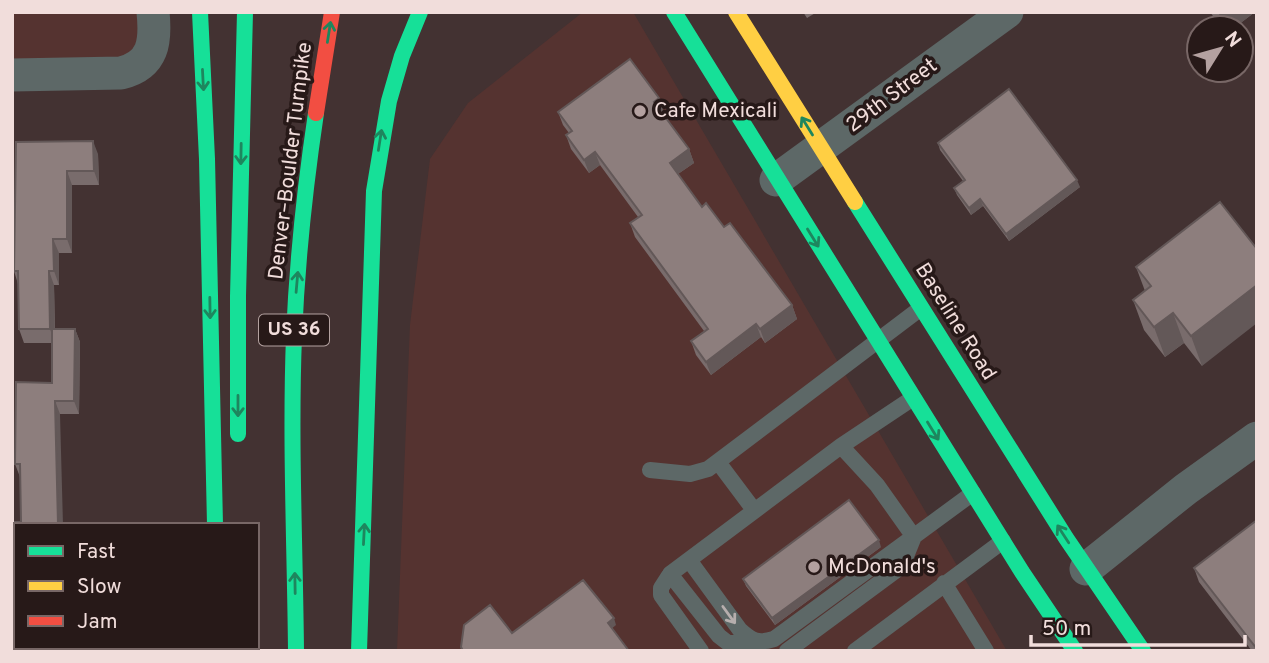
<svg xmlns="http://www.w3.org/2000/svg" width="1269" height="663" viewBox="0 0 1269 663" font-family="Overpass,sans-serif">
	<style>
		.built { fill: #553330 }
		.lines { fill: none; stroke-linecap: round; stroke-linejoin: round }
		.lane { stroke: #5d6867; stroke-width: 16 }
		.street { stroke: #5d6867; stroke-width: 33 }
		.fast { stroke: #16e098; stroke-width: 16 }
		.slow { stroke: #ffcf43; stroke-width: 16 }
		.jam { stroke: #f24e42; stroke-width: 16 }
		.wall { fill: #796c6c }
		.shaded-wall { fill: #635858 }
		.building { fill: #8d7e7d; stroke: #635858; stroke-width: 2 }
		.oneway { stroke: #1e865e }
		.oneway2 { stroke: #b6aead }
		.poi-dot { fill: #b4a1a0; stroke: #271918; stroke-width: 2.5 }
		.labels { text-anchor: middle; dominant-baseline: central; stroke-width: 7; stroke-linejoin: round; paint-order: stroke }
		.shield { fill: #271918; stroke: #b4a2a0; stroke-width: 2 }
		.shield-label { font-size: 19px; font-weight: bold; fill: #f1dddb }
		.street-label { font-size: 21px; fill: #f1dddb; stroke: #271918 }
		.poi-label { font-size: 21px; fill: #f1dddb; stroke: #271918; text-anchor: start }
	</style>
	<rect width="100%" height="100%" fill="#433232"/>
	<path class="built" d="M 12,12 L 153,12 L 146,58 L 12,75 Z
		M 583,12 L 633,12 L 1007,651 L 397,651 L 410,325 L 430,159 L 468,103 Z"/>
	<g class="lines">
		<path class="lane" d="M 841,446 L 877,485 L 914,537
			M 718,462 L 754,510
			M 650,470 L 690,474 L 708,469 L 921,308
			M 689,560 L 740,630 C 752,641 758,644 774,639 L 973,493
			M 670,574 L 719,636 L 728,643 L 758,643
			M 944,583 L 986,651
			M 701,651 L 661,595 L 661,588 L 670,574 L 841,446 L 913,398
			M 787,651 L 902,566 L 913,539
			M 855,651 L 1003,541"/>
		<path class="street" d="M 12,75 L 121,73 C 154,65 156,41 153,12
			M 776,180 L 1007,12
			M 1086,569 L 1186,489 L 1257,438"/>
		<path class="fast" d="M 200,12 L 207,159 L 215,525
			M 674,12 L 1022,572 L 1075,651
			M 855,202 L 1066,538 L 1143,651
			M 238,434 L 238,296 L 245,12
			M 296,651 C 295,546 290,441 294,336 C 297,261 305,187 316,113
			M 359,651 L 374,191 L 389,101 L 402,56 L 420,12"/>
		<path class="slow" d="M 736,12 L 855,202"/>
		<path class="jam" d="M 316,113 L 332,12
			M 222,647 L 222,651"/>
	</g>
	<path class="wall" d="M 803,12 L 817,12 L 807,18 Z
		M 1210,12 L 1255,12 L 1234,28 L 1222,28 Z
		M 558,112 L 664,112 L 662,113 L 689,149 L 694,163 L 678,174 L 702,207 L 724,227 L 792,305 L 797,319 L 765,343 L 761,337 L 711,375 L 696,355 L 691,341 L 704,331 L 635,237 L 630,223 L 638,217 L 600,165 L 589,173 L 571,149 L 566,135 L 569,133 L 563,125 Z
		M 16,142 L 98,154 L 99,185 L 72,185 L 72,253 L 59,253 L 59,285 L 54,285 L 55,329 L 75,329 L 80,342 L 79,414 L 60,414 L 16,647 L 109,647 L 64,647 L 64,651 L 12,651 L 21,522 L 20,477 L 15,464 L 52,383 L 52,343 L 24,343 L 19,329 L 18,284 L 14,271 Z
		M 938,143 L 1080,187 L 1009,241 L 983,206 L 971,215 L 957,195 L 954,188 L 963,181 L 940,150 Z
		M 1220,202 L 1202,366 L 1184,343 L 1165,357 L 1144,330 L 1133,300 L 1145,291 L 1136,267 Z
		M 1257,520 L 1257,651 L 1252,651 L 1199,582 L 1194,568 Z
		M 881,547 L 775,625 L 746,586 L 743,579 Z"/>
	<path class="shaded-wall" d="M 1222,12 L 1255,12 L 1234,28 L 1224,28 L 1219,14 Z
		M 659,98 L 664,112 L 659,115 L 654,102 Z
		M 93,141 L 98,154 L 99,185 L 94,171 Z
		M 689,149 L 694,163 L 675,176 L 670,163 Z
		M 595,152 L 600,165 L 589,173 L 584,160 Z
		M 67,171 L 72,185 L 72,253 L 67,239 Z
		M 1077,180 L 1080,187 L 1009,241 L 1006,234 Z
		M 980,199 L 983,206 L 971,215 L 969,208 Z
		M 53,239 L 59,253 L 59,285 L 54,271 Z
		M 49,271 L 54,285 L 55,343 L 50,329 Z
		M 1257,285 L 1257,323 L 1202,366 L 1191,336 Z
		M 792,305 L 797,319 L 765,343 L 760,329 Z
		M 1173,313 L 1184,343 L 1165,357 L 1154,327 Z
		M 756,324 L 761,337 L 711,375 L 706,362 Z
		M 75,329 L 80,342 L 79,414 L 74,401 Z
		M 55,401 L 60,414 L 63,525 L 58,524 Z
		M 879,540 L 881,547 L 775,625 L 772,618 Z
		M 614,618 L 616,625 L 610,630 L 608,623 Z"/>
	<path class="building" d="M 630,59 L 659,98 L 654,102 L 689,149 L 670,163 L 702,207 L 706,203 L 724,227 L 730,223 L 792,305 L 760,329 L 756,324 L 706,362 L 691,341 L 708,329 L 630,223 L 642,215 L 595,152 L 584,160 L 566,135 L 572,131 L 558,112 Z
		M 1009,89 L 1077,180 L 1006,234 L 980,199 L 969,208 L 954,188 L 965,180 L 938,143 Z
		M 93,141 L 94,171 L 67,171 L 67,239 L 53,239 L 54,271 L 49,271 L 50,329 L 19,329 L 18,271 L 14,271 L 16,142 Z
		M 1220,202 L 1257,249 L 1257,285 L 1191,336 L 1173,313 L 1154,327 L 1133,300 L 1151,286 L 1136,267 Z
		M 52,329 L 75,329 L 74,401 L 55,401 L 58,524 L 64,525 L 16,525 L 16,647 L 60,647 L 60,651 L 12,651 L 12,597 L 15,522 L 21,522 L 20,464 L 15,464 L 16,382 L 52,383 Z
		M 849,500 L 879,540 L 772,618 L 743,579 Z
		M 1257,520 L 1257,649 L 1194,568 Z
		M 583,580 L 614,618 L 608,623 L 629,651 L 463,651 L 461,647 L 464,625 L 490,605 L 512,633 Z"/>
	<defs><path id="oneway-shaft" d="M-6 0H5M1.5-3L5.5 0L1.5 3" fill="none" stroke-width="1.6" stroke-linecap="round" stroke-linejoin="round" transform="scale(1.75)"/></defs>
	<g class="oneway">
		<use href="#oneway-shaft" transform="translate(329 32) rotate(-81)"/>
		<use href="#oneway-shaft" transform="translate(203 80) rotate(87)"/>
		<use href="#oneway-shaft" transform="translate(807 126) rotate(-122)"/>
		<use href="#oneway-shaft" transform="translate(380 140) rotate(-81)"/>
		<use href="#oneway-shaft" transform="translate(241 154) rotate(91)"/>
		<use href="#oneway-shaft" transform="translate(813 238) rotate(58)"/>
		<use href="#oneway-shaft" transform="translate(297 282) rotate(-85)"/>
		<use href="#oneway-shaft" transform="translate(210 308) rotate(89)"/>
		<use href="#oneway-shaft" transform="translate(238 406) rotate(90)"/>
		<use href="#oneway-shaft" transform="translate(933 431) rotate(58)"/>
		<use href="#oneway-shaft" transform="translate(364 534) rotate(-87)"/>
		<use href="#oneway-shaft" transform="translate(1063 534) rotate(-123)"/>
		<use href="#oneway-shaft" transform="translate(295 583) rotate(-91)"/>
	</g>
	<use class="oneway2" href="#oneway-shaft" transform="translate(729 615) rotate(54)"/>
	<g class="poi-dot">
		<circle cx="640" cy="111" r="7"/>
		<circle cx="814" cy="567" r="7"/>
	</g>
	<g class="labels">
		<rect class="shield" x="259" y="314.5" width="70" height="31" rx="5"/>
		<g class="shield-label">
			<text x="294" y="330">US 36</text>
		</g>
		<g class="street-label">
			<text transform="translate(892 96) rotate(-37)">29th Street</text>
			<text transform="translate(291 161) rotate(-83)">Denver–Boulder Turnpike</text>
			<text transform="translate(955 322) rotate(58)">Baseline Road</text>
		</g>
		<g class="poi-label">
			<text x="654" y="111">Cafe Mexicali</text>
			<text x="828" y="567">McDonald's</text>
		</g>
	</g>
	<rect width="1269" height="663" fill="none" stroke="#f1dddb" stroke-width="28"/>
	<rect x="14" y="523" width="245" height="126" fill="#271918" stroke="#786766" stroke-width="2"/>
	<rect x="28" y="546" width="35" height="10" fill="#16e098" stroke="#786766" stroke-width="2"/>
	<text x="77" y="558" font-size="21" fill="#f1dddb">Fast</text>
	<rect x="28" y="581" width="35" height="10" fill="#ffcf43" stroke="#786766" stroke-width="2"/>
	<text x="77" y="593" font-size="21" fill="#f1dddb">Slow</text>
	<rect x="28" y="616" width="35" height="10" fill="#f24e42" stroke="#786766" stroke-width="2"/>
	<text x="77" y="628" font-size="21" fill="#f1dddb">Jam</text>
	<g transform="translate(1220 49) rotate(53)"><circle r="33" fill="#271918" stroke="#786766" stroke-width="2"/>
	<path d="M0-5L12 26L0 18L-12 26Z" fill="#b4a1a0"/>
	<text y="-10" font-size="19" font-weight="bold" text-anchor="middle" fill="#f1dddb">N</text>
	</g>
	<path d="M1031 635v10h214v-10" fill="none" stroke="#f1dddb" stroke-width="3.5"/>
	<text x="1042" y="635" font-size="21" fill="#f1dddb" stroke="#271918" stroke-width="5" paint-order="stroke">50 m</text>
</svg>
